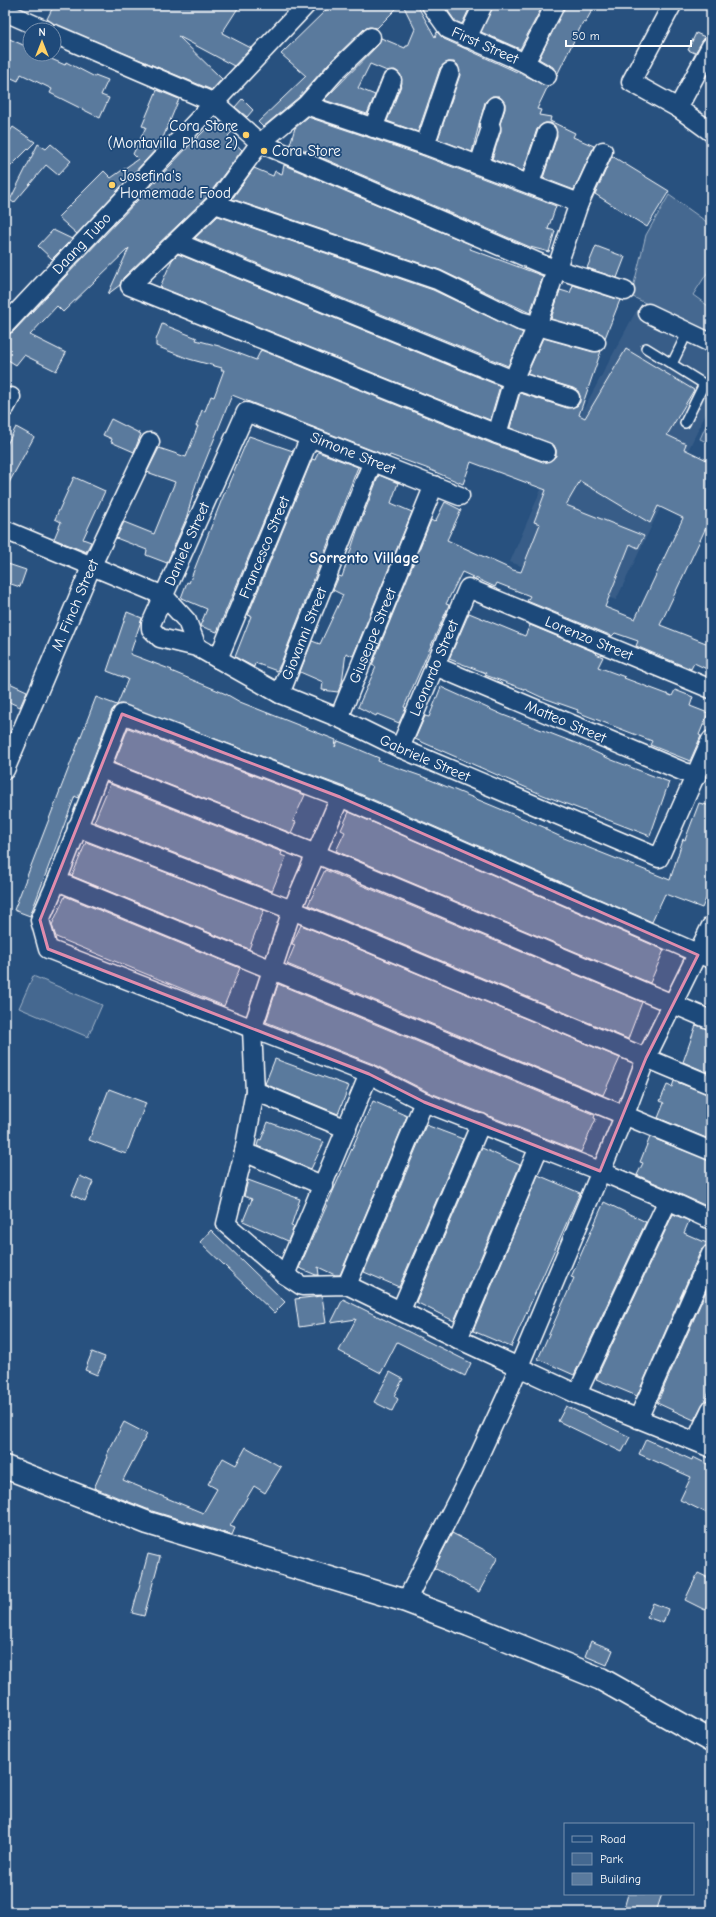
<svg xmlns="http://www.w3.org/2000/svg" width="716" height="1917" viewBox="0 0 716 1917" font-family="'Comic Neue',sans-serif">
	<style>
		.built { fill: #375d88 }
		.green { fill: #446890; stroke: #a2b4c8 }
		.building { fill: #5a7a9d; stroke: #fff; fill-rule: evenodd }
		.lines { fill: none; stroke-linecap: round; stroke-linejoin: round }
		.lane-casing { stroke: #fff; stroke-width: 12 }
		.street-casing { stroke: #fff; stroke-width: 21 }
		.secondary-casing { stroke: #fff; stroke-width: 25 }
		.lane { stroke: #1f4a7a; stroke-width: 9 }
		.street { stroke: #1f4a7a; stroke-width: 18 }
		.secondary { stroke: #1f4a7a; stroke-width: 22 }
		.marked { fill: #e08cad; fill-opacity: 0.2; stroke: #e08cad; stroke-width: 3; stroke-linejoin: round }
		.poi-dot { fill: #ffd166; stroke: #1f4a7a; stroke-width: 1.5 }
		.labels { text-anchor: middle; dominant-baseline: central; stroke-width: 3.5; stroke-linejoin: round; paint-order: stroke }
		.street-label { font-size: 15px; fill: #fff; stroke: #1f4a7a }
		.poi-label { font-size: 15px; fill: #fff; stroke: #1f4a7a; text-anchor: start }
		.neighbourhood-label { font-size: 16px; font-weight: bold; fill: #fff; stroke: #1f4a7a }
	</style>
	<rect width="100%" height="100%" fill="#28517f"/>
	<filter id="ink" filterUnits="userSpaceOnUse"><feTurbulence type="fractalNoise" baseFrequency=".025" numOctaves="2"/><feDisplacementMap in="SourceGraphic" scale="8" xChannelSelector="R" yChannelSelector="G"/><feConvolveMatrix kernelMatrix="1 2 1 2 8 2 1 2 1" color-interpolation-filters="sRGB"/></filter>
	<g filter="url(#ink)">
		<path class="built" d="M 636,311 L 711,356 L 711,403 L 616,600 L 510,562 L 543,485 Z"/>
		<path class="green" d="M 669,195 L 711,225 L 711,267 L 693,295 L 711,308 L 711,335 L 631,296 L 646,235 Z
			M 711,414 L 711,444 L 700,439 Z
			M 33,976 L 102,1005 L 88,1037 L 19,1008 Z"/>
		<path class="building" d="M 54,5 L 240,5 L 222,33 L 251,48 L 234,66 L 178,36 L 222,79 L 212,90 L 54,24 L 47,19 Z
			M 331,5 L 400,5 L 377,28 L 369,27 L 364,29 L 329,63 L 299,97 L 263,127 L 258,122 L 306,76 L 281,54 Z
			M 403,5 L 417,5 L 435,37 L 437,32 L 444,39 L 548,86 L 537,109 L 541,110 L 539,115 L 551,117 L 550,121 L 575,133 L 573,137 L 594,146 L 574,190 L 543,178 L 557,136 L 555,126 L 551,123 L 545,123 L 537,129 L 523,171 L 492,159 L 501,131 L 500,124 L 505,109 L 505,103 L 499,96 L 492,96 L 485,102 L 472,152 L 438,139 L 460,75 L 458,65 L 454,62 L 448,62 L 440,68 L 418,132 L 387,121 L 402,83 L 400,74 L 395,70 L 387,71 L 370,64 L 358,88 L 375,95 L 367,114 L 324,100 L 378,45 L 381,38 L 405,48 L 406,46 L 408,46 L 415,29 Z
			M 451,5 L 471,5 L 462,24 L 455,21 L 448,11 Z
			M 493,5 L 543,5 L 520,49 L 481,32 Z
			M 565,5 L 595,5 L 585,23 L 583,22 L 557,75 L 553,67 L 539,59 Z
			M 696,33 L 705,37 L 695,53 L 688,50 Z
			M 5,37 L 30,48 L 30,54 L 40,54 L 65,65 L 66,62 L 95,77 L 95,75 L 108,80 L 101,95 L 109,98 L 100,118 L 50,93 L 52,89 L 21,74 L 18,81 L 5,75 Z
			M 157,90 L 179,99 L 160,145 L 77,234 L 58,217 L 104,171 L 111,178 L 138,159 L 133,154 L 146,127 L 142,126 Z
			M 242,99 L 253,110 L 247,117 L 235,107 Z
			M 308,117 L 421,155 L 556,206 L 548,229 L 555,231 L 549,252 L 530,247 L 290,144 L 295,128 Z
			M 217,120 L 232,132 L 228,136 L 242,150 L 207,197 L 123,278 L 120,285 L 108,294 L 129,248 L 63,312 L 57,306 L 30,335 L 66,353 L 56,371 L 24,355 L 16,365 L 5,358 L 5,335 L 13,332 L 187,148 L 211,124 L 212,125 Z
			M 13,127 L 35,142 L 5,172 L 5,138 Z
			M 38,144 L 46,149 L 51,144 L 71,161 L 58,175 L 46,165 L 14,203 L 10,200 Z
			M 612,156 L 669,191 L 647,227 L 595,194 Z
			M 284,165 L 472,245 L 470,249 L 543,276 L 530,313 L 440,270 L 232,199 L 254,168 L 273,176 L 275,171 L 282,174 Z
			M 218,216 L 433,290 L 523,333 L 508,366 L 195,238 Z
			M 53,230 L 72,239 L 52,259 L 38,246 Z
			M 596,246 L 625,257 L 617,278 L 587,268 Z
			M 178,254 L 500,386 L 490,420 L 160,287 L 172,260 Z
			M 573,285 L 620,300 L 605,338 L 599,332 L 551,319 L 560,290 L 570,293 Z
			M 162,324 L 197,338 L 196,340 L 219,346 L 256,360 L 261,350 L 493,444 L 543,462 L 548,462 L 556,456 L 556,450 L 554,445 L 510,428 L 520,393 L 567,408 L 577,406 L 580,402 L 580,396 L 578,391 L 573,388 L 527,374 L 543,338 L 593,352 L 601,351 L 579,415 L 585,418 L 626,349 L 694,390 L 667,435 L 686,444 L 684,449 L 711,462 L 711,517 L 660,625 L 711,645 L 711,671 L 694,663 L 691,669 L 636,646 L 638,641 L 615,633 L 612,636 L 527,601 L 530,596 L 497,583 L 495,587 L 462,572 L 446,604 L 449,605 L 404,707 L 406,708 L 399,723 L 377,714 L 376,716 L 358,707 L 376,667 L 372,665 L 431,520 L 434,522 L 436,520 L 445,502 L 461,510 L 447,540 L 513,570 L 521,572 L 540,524 L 534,522 L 546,490 L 471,462 L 463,484 L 426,468 L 390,455 L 389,457 L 232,395 L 196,484 L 186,519 L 167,563 L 146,555 L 147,550 L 116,538 L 124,522 L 154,534 L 175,482 L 147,472 L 159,448 L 186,457 L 198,426 L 196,426 L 202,410 L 205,411 L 211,396 L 214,397 L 224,370 L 221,370 L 222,368 L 189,359 L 156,346 L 156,340 ZM 580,481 L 650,523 L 658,506 L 683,518 L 635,619 L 605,607 L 630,544 L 638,548 L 644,536 L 566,505 Z
			M 111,419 L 141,434 L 134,452 L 111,442 L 112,439 L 103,435 Z
			M 16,427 L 34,437 L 5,490 L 5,448 Z
			M 249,436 L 293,451 L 217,632 L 200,626 L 207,609 L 181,598 L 187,582 L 189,583 L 222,499 Z
			M 318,452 L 358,467 L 281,663 L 277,671 L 255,663 L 254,667 L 235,657 L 251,616 L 248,615 L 312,459 L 315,460 Z
			M 379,475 L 398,483 L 391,503 L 412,512 L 353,656 L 346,653 L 342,682 L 338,692 L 322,690 L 323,682 L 300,672 L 312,641 L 320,644 L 343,595 L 333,590 L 339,576 L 342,577 L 357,531 Z
			M 74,477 L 105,491 L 83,539 L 91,542 L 86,552 L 54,539 L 61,522 L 55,519 Z
			M 8,564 L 26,570 L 20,587 L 5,582 L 5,573 Z
			M 127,612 L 142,618 L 130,654 L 172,670 L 171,671 L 226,694 L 240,702 L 336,740 L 335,747 L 338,741 L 351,746 L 379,758 L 378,761 L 421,776 L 546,828 L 546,830 L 559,836 L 670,880 L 683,839 L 685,840 L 699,803 L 711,806 L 711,888 L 702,908 L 665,894 L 652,922 L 344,787 L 121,704 L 116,706 L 112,710 L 78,798 L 75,796 L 30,916 L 14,910 L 96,697 L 117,705 L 128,679 L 107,671 Z
			M 469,613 L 525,636 L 530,625 L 597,653 L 596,654 L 603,657 L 598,667 L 625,677 L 624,678 L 672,696 L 675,690 L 693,697 L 690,706 L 708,713 L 699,735 L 701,736 L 690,761 L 650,745 L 652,741 L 577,712 L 578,710 L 541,697 L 524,689 L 485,675 L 486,673 L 449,659 Z
			M 5,681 L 27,691 L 20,707 L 5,700 Z
			M 441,687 L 503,715 L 578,744 L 612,760 L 669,782 L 650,836 L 543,795 L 415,739 L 425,716 L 429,717 Z
			M 128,728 L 305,795 L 293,821 L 296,822 L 291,833 L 114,763 Z
			M 110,784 L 282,852 L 281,855 L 286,857 L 272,891 L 94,822 Z
			M 349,812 L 664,950 L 650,983 L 336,851 L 345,832 L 341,830 Z
			M 86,842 L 264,910 L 249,949 L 72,876 Z
			M 325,870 L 642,1002 L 628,1039 L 308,905 Z
			M 65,896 L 240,968 L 224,1006 L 56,937 L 52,925 Z
			M 301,925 L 620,1058 L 603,1095 L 287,964 L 295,945 L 292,944 Z
			M 278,984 L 595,1115 L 594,1118 L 596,1119 L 581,1152 L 428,1092 L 373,1064 L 266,1022 Z
			M 696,1025 L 711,1030 L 711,1074 L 683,1062 Z
			M 275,1059 L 349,1086 L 338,1114 L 265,1084 Z
			M 674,1081 L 711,1095 L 711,1140 L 658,1118 L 664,1103 L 660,1101 L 667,1085 L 672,1087 Z
			M 109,1089 L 146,1103 L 126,1154 L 89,1140 Z
			M 373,1101 L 407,1116 L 340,1275 L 335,1275 L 318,1267 L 319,1275 L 316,1275 L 299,1268 Z
			M 268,1122 L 324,1142 L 311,1169 L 257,1146 L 259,1139 L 261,1140 Z
			M 426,1125 L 463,1139 L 399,1287 L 364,1272 Z
			M 650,1137 L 711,1161 L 711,1208 L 637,1175 L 643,1163 L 640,1162 Z
			M 482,1148 L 520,1165 L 454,1321 L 416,1302 Z
			M 538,1175 L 580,1193 L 511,1347 L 473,1331 Z
			M 80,1176 L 93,1182 L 85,1201 L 72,1195 Z
			M 248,1180 L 300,1199 L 291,1226 L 294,1227 L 288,1241 L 243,1221 L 252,1199 L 244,1196 Z
			M 604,1202 L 646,1222 L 574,1375 L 538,1359 L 574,1278 L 571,1277 Z
			M 673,1214 L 689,1221 L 684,1233 L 709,1244 L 701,1250 L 637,1396 L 596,1379 Z
			M 211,1230 L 285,1302 L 274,1313 L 200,1242 Z
			M 711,1280 L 711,1389 L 694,1420 L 657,1403 Z
			M 322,1296 L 326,1323 L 299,1327 L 295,1299 Z
			M 343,1299 L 471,1363 L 465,1376 L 397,1342 L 381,1373 L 339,1351 L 356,1319 L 331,1323 Z
			M 92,1352 L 105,1357 L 97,1375 L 85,1370 Z
			M 390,1372 L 403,1379 L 394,1396 L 398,1399 L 392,1411 L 374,1402 Z
			M 566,1406 L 630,1437 L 622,1452 L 558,1421 Z
			M 124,1422 L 147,1434 L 123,1480 L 203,1513 L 217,1489 L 208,1484 L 223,1458 L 236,1465 L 246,1447 L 281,1467 L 265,1493 L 254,1486 L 230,1526 L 235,1528 L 232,1535 L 152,1511 L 94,1488 L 108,1457 L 106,1456 Z
			M 646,1439 L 692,1460 L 693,1457 L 711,1466 L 711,1515 L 680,1500 L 691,1477 L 639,1454 Z
			M 452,1533 L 498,1557 L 479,1592 L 434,1568 Z
			M 148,1554 L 160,1557 L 144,1616 L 132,1613 Z
			M 698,1573 L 711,1579 L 711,1597 L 705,1610 L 685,1600 Z
			M 653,1603 L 668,1609 L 663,1623 L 647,1617 Z
			M 591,1641 L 613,1650 L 607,1665 L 585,1656 Z
			M 628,1894 L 662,1894 L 656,1912 L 623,1912 Z"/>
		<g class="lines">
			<g class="lane-casing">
				<path id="lane" d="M 646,348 L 704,384 L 685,423
					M 672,364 L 688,331"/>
			</g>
			<g class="street-casing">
				<g id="street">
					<path id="s1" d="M 431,5 L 448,29 L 525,63 L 547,76"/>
					<path d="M 672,5 L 631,82 L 678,108 L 711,132"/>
					<path d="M 5,12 L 46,30"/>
					<path d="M 54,34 L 215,103 L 260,143 L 544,265 L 625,291"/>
					<path d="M 371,37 L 337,70 L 306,105 L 260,143 L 215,204 L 130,286 L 497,434 L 546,452"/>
					<path d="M 467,38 L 483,5"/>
					<path d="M 525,63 L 555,5"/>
					<path d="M 306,105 L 425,145 L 579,203"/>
					<path d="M 678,108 L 711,46"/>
					<path d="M 373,128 L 392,80"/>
					<path d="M 425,145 L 450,72"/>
					<path d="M 479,165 L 491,128 L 489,125 L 495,106"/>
					<path d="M 530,183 L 547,133"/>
					<path d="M 215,204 L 437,280 L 520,321 L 596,342"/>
					<path d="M 176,242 L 513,380 L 570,398"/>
					<path d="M 648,313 L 711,343"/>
					<path id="s2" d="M 5,325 L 306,5"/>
					<path d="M 5,408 L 11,397"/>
					<path d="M 497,434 L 513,380 L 537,326 L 579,203 L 603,151"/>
					<path id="s3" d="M 460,496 L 246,412 L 151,624 L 151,629 L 160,638 L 197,647 L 280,694 L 339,718 L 400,748 L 659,858 L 711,740"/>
					<path d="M 5,530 L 164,596 L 187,621 L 197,647"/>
					<path id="s4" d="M 218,659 L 310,437"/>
					<path id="s5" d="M 435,666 L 696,777"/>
					<path id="s6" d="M 280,694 L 373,461"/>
					<path id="s7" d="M 339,718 L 434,485"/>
					<path id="s8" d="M 400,748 L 468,588 L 711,689"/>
					<path d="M 101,769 L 316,854 L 711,1020"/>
					<path id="s9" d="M 5,770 L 92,565 L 150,442"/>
					<path d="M 340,797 L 292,910 L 252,1030 L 255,1091 L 244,1152 L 226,1224 L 285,1275 L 302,1286 L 347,1285 L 458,1339 L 577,1394 L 711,1448"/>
					<path d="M 77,827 L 292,910 L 711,1085"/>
					<path d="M 57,881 L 711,1151"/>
					<path d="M 711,959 L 340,797 L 122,714 L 57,881 L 40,920 L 48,949 L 369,1074 L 424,1102 L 600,1171 L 668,1200 L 711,1220"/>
					<path d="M 255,1091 L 347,1129"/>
					<path d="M 244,1152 L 324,1186"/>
					<path d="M 285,1275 L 369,1074"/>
					<path d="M 347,1285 L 424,1102"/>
					<path d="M 401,1310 L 481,1123"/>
					<path d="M 458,1339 L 539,1147"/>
					<path d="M 577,1394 L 668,1200"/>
					<path d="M 638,1419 L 711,1254"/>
					<path d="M 696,1441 L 711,1409"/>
					<path d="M 406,1601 L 471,1473 L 506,1397 L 625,1114 L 646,1058 L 711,926"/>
				</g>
			</g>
			<g class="secondary-casing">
				<path id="secondary" d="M 5,1467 L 148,1523 L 406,1601 L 469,1625 L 601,1679 L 711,1741"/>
			</g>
			<use href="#lane" class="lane"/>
			<use href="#street" class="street"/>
			<use href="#secondary" class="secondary"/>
		</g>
	</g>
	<path class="marked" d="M 122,714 L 340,797 L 698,955 L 646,1058 L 600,1171 L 424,1102 L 369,1074 L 48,949 L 40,920 Z"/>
	<g class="poi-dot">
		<circle cx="246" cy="135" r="4"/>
		<circle cx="264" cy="151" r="4"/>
		<circle cx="112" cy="185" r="4"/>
	</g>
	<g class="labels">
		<g class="street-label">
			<text stroke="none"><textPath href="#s1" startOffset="70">First Street</textPath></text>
			<text stroke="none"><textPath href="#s2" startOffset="112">Daang Tubo</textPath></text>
			<text transform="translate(353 453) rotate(22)">Simone Street</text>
			<text transform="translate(187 544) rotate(-66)">Daniele Street</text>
			<text stroke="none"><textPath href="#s4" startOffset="121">Francesco Street</textPath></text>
			<text stroke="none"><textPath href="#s9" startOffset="179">M. Finch Street</textPath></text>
			<text stroke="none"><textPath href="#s6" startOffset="65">Giovanni Street</textPath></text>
			<text stroke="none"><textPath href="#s7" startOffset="89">Giuseppe Street</textPath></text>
			<text stroke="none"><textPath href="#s8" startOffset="305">Lorenzo Street</textPath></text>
			<text stroke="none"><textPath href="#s8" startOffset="87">Leonardo Street</textPath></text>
			<text stroke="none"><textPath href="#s5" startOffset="142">Matteo Street</textPath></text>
			<text stroke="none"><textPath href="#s3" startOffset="772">Gabriele Street</textPath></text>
		</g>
		<g class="poi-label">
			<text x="238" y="126" text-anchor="end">Cora Store<tspan x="238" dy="17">(Montavilla Phase 2)</tspan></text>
			<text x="272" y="151">Cora Store</text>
			<text x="120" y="176">Josefina's<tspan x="120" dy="17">Homemade Food</tspan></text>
		</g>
		<g class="neighbourhood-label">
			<text x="364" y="558">Sorrento Village</text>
		</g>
	</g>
	<rect width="716" height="1917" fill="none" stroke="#1f4a7a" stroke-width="20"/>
	<rect x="10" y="10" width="696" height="1897" fill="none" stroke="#fff" stroke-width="1.5" filter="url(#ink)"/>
	<rect x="564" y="1823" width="130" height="72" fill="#1f4a7a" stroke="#7992af"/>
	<rect x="572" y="1836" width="20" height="6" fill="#1f4a7a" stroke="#7992af"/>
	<text x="600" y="1843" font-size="12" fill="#ffffff">Road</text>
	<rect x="572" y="1853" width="20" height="12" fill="#446890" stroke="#7992af"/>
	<text x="600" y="1863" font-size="12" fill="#ffffff">Park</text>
	<rect x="572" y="1873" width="20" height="12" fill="#5a7a9d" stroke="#7992af"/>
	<text x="600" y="1883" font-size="12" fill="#ffffff">Building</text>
	<g transform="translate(42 42)"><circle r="19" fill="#1f4a7a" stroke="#7992af"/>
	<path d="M0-3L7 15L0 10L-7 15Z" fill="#ffd166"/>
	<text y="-6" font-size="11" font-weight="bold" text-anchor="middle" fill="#ffffff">N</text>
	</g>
	<path d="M566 40v6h125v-6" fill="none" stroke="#ffffff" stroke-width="2"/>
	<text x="572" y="40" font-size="12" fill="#ffffff" stroke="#1f4a7a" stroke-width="3" paint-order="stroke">50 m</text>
</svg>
